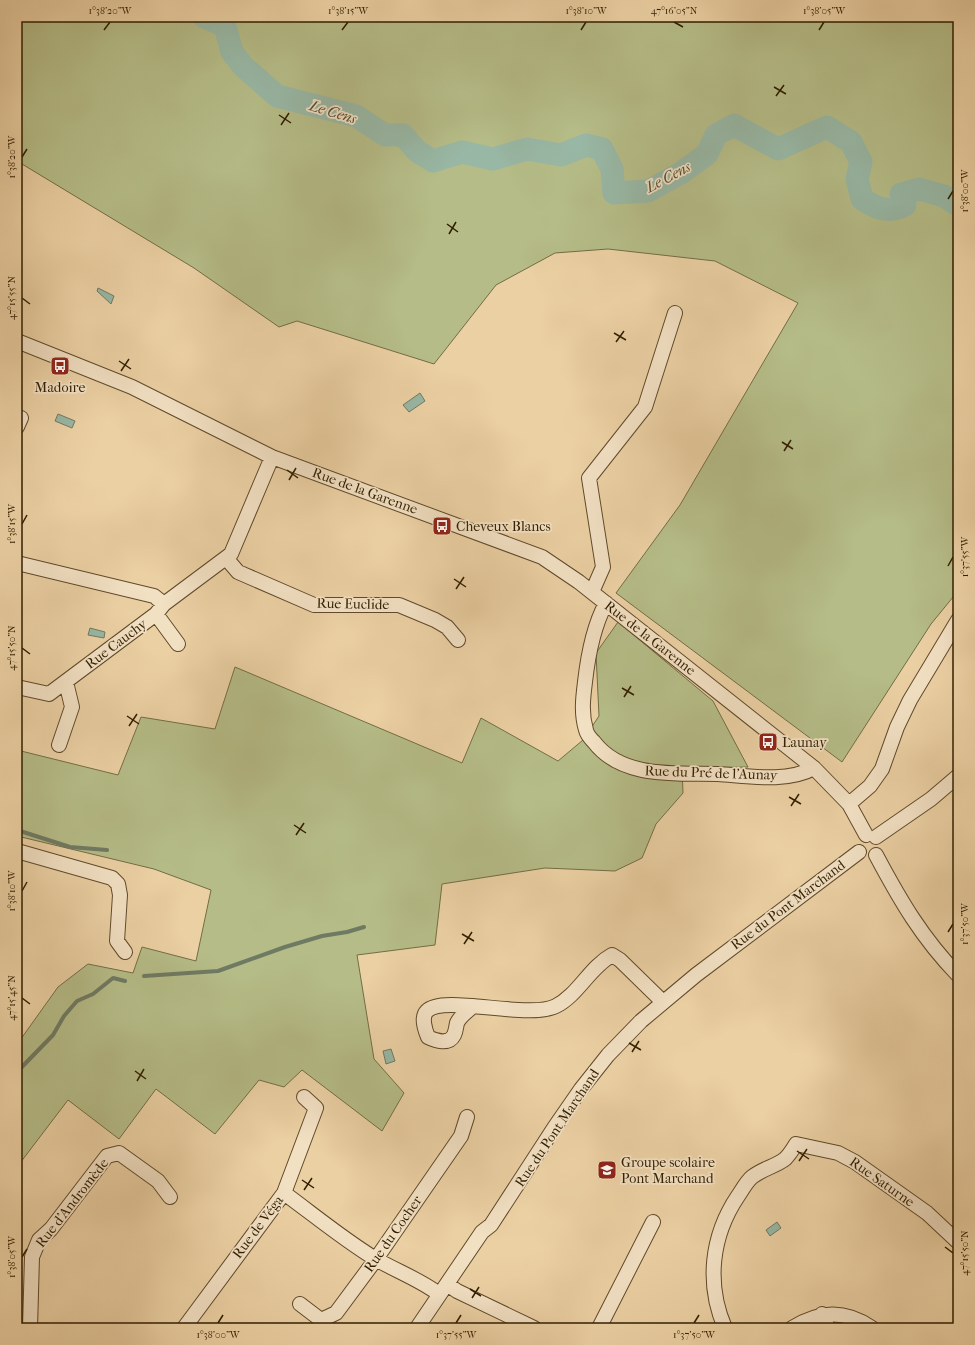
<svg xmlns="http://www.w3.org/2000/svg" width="975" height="1345" viewBox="0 0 975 1345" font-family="'IM FELL French Canon',serif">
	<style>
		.green { fill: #b5bc87; stroke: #736d44 }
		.water { fill: #98b7a4; stroke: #6f7a63 }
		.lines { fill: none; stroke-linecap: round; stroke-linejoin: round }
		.stream { stroke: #6f7a63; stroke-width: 4 }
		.river { stroke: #98b7a4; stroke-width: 23 }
		.minor-casing { stroke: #604a2a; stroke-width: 16 }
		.minor { stroke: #f2e0c3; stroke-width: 14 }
		.ticks { fill: none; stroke: #311e01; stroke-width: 1.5 }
		.labels { text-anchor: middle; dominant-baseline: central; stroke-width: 3.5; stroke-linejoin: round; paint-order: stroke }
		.poi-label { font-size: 14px; fill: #311e01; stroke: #f2e0c3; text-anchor: start }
		.street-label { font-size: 14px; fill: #311e01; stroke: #f2e0c3 }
		.water-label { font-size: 15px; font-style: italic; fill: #504c32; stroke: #f2e0c3 }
		.neatline { fill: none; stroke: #311e01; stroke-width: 1.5 }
		.ticks-label { font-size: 10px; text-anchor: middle; fill: #311e01 }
	</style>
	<rect width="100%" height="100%" fill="#ebd0a3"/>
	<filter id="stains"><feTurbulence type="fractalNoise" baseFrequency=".005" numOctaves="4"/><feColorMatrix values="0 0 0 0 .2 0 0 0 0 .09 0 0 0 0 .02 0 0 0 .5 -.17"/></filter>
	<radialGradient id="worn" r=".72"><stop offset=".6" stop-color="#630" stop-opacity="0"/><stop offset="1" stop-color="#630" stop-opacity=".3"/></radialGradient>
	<path class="green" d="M 17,17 L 958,17 L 958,591 L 931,624 L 842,762 L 616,593 L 680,505 L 798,303 L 715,261 L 608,249 L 555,253 L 496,285 L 434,364 L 297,321 L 279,327 L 194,268 L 17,161 Z
		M 618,622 L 713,701 L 748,767 L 682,768 L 683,793 L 656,824 L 642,858 L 615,871 L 545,868 L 442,884 L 435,945 L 357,955 L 374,1059 L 404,1093 L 382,1131 L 302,1070 L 284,1087 L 259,1080 L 215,1134 L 156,1089 L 119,1139 L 68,1100 L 17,1167 L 17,1042 L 18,1043 L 58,987 L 88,964 L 133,973 L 142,947 L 196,961 L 211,890 L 154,869 L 17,836 L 17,750 L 118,775 L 141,717 L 215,729 L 235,667 L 462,763 L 481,718 L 558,761 L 583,740 L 599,716 L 596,653 Z"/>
	<path class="water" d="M 98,288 L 114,296 L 111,304 L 97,291 Z
		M 420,393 L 425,401 L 409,412 L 403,405 Z
		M 58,414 L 75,421 L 72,428 L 55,421 Z
		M 90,628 L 105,632 L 104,638 L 88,635 Z
		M 391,1049 L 395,1061 L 386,1064 L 383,1051 Z
		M 777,1222 L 781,1228 L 770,1236 L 766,1230 Z"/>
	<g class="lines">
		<path class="stream" d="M 17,830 L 70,847 L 107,850
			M 144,976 L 218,971 L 285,947 L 322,936 L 347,932 L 364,927
			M 17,1072 L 53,1035 L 64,1016 L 77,1001 L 93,994 L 113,978 L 125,981"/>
		<path class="river" d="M 204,17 L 225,26 L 232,52 L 243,66 L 277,96 L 356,116 L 385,135 L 403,135 L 417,151 L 433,161 L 462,152 L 493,159 L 527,149 L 561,155 L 586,145 L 602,149 L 612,169 L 614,193 L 648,191 L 681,173 L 707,154 L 716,135 L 734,125 L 778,149 L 827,127 L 851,142 L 861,162 L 857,179 L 862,199 C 876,208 889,214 905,205 L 901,194 L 919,189 L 944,196 L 958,205"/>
		<g class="minor-casing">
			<path id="minor" d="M 17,341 L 132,387 L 272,457 L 542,557 L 579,582 L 814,768 L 849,804 L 866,835
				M 17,427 L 21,418
				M 226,558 L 238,572 L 314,605 L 399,605 L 435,620 L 447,627 L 458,640
				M 17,563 L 154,596 L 164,604 L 231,554 L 272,457
				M 592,592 L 603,567 L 589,478 L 645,407 L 675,313
				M 606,603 C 593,627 588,655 585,682 C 583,698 581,713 586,730 C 587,735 591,739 594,742 C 622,779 677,773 718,774 C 748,776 787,783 814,768
				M 156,614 L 178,644
				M 17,687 L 49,694 L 156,614 L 164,604
				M 59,745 L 72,707 L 66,682
				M 849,804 L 870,786 L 882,769 L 897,727 L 910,700 L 958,620
				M 876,837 L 931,799 L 958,776
				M 17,851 L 112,878 L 118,884 L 120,895 L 117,941 L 125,952
				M 876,855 C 900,900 922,938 958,975
				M 473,1006 C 468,1011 460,1016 457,1023 C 456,1027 456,1031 454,1035 C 449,1045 436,1041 428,1037 C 425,1030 421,1017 427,1011 C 443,994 529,1020 556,1006 C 578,995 590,967 612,955 L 620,960 L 663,1002
				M 284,1193 C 314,1215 343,1239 374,1258 C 396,1271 419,1279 439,1294
				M 447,1284 L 457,1291 L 534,1328
				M 300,1304 L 321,1320 L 336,1313 L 376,1259 L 461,1136 L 467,1117
				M 822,1314 L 828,1328
				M 30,1328 L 32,1257 L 39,1240 L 51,1229 L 107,1156 L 119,1153 L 158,1181 L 170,1197
				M 184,1328 L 284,1193 L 316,1108 L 304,1097
				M 417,1328 L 482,1232 L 491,1225 L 554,1128 L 581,1089 L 608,1055 L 641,1021 L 696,975 L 859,852
				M 599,1328 L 653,1222
				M 725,1328 C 706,1284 711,1236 738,1196 C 742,1190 747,1181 752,1177 C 762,1169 776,1166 785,1159 C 789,1155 793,1149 796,1144 L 838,1153 L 855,1162 L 927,1213 L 958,1242
				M 792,1328 C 820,1311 844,1309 872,1328"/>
		</g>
		<use href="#minor" class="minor"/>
	</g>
	<path class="ticks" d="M 674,22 L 683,27M 104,30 L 110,22M 342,30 L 348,22M 581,30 L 586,22M 819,30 L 824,22M 774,87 L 786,94M 776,96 L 784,85M 279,115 L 291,123M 281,125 L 289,113M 22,157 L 27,149M 948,199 L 953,191M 447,224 L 458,232M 449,234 L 456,222M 22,298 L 30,304M 614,333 L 626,340M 616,342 L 624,331M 119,361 L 131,369M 121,371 L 129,359M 782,442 L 793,449M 784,451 L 791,440M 287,470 L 298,478M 289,480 L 296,468M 22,524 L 27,515M 948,566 L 953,557M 454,579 L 466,587M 456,589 L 464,577M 22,648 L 30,654M 622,688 L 634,695M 624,697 L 631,686M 127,716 L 139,724M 129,726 L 137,714M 789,797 L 801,804M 791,806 L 799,794M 294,825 L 306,833M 296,835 L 304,823M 22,891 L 27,882M 948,932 L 953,924M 462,934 L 474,941M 464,944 L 472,932M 22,998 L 30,1004M 629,1043 L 641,1050M 632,1052 L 639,1041M 135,1071 L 146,1079M 137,1081 L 144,1069M 797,1151 L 809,1159M 799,1161 L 807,1149M 302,1180 L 314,1188M 304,1190 L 312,1178M 945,1247 L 953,1253M 22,1257 L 27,1249M 470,1289 L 481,1296M 472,1298 L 479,1287M 218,1323 L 223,1315M 456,1323 L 461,1315M 694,1323 L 699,1315"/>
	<defs>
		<g id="bus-square" transform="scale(1)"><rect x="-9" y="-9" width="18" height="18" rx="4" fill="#8f2418" stroke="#f2e0c3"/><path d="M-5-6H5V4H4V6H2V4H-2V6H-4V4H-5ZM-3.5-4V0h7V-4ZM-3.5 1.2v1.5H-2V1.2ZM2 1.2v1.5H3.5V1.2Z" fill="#fff"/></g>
		<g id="school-square" transform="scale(1)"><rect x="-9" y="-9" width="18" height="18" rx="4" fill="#8f2418" stroke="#f2e0c3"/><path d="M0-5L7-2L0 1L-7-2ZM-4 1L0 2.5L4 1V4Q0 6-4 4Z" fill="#fff"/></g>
	</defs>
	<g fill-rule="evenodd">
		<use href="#bus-square" x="60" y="366"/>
		<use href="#bus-square" x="442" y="526"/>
		<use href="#bus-square" x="768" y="742"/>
		<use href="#school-square" x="607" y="1170"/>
	</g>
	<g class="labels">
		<g class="poi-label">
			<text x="60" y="387" text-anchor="middle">Madoire</text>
			<text x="456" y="526">Cheveux Blancs</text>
			<text x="782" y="742">Launay</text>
			<text x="621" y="1162">Groupe scolaire<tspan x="621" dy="16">Pont Marchand</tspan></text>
		</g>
		<g class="street-label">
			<text transform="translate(365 491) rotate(20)">Rue de la Garenne</text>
			<text transform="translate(353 604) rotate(1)">Rue Euclide</text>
			<text transform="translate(650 638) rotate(38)">Rue de la Garenne</text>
			<text transform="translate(116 644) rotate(-37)">Rue Cauchy</text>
			<text transform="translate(711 773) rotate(2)">Rue du Pré de l'Aunay</text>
			<text transform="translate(788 905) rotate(-37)">Rue du Pont Marchand</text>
			<text transform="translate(557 1128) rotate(-56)">Rue du Pont Marchand</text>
			<text transform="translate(882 1182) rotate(35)">Rue Saturne</text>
			<text transform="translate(72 1203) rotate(-52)">Rue d'Andromède</text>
			<text transform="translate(258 1227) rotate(-53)">Rue de Véga</text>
			<text transform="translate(393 1234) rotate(-55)">Rue du Cocher</text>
		</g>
		<g class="water-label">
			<text transform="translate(333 112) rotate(17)">Le Cens</text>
			<text transform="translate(668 177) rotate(-28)">Le Cens</text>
		</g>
	</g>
	<rect width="975" height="1345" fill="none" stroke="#ebd0a3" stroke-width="44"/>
	<rect x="22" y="22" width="931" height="1301" class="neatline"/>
	<g class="ticks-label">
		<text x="110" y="14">1°38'20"W</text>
		<text x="348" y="14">1°38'15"W</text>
		<text x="586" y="14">1°38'10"W</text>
		<text x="674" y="14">47°16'05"N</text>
		<text x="824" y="14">1°38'05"W</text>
		<text transform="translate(11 157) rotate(-90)" y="4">1°38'20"W</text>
		<text transform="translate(964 191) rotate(-90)" y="4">1°38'00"W</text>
		<text transform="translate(11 298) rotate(-90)" y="4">47°15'55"N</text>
		<text transform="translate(11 524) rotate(-90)" y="4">1°38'15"W</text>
		<text transform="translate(964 557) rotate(-90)" y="4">1°37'55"W</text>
		<text transform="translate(11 648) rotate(-90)" y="4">47°15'50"N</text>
		<text transform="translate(11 891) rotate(-90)" y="4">1°38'10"W</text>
		<text transform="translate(964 924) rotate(-90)" y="4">1°37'50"W</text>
		<text transform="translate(11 998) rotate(-90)" y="4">47°15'45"N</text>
		<text transform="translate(964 1253) rotate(-90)" y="4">47°15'50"N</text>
		<text transform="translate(11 1257) rotate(-90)" y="4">1°38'05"W</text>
		<text x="218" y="1338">1°38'00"W</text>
		<text x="456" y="1338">1°37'55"W</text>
		<text x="694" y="1338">1°37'50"W</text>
	</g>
	<rect width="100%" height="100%" filter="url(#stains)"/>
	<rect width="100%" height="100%" fill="url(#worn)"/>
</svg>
